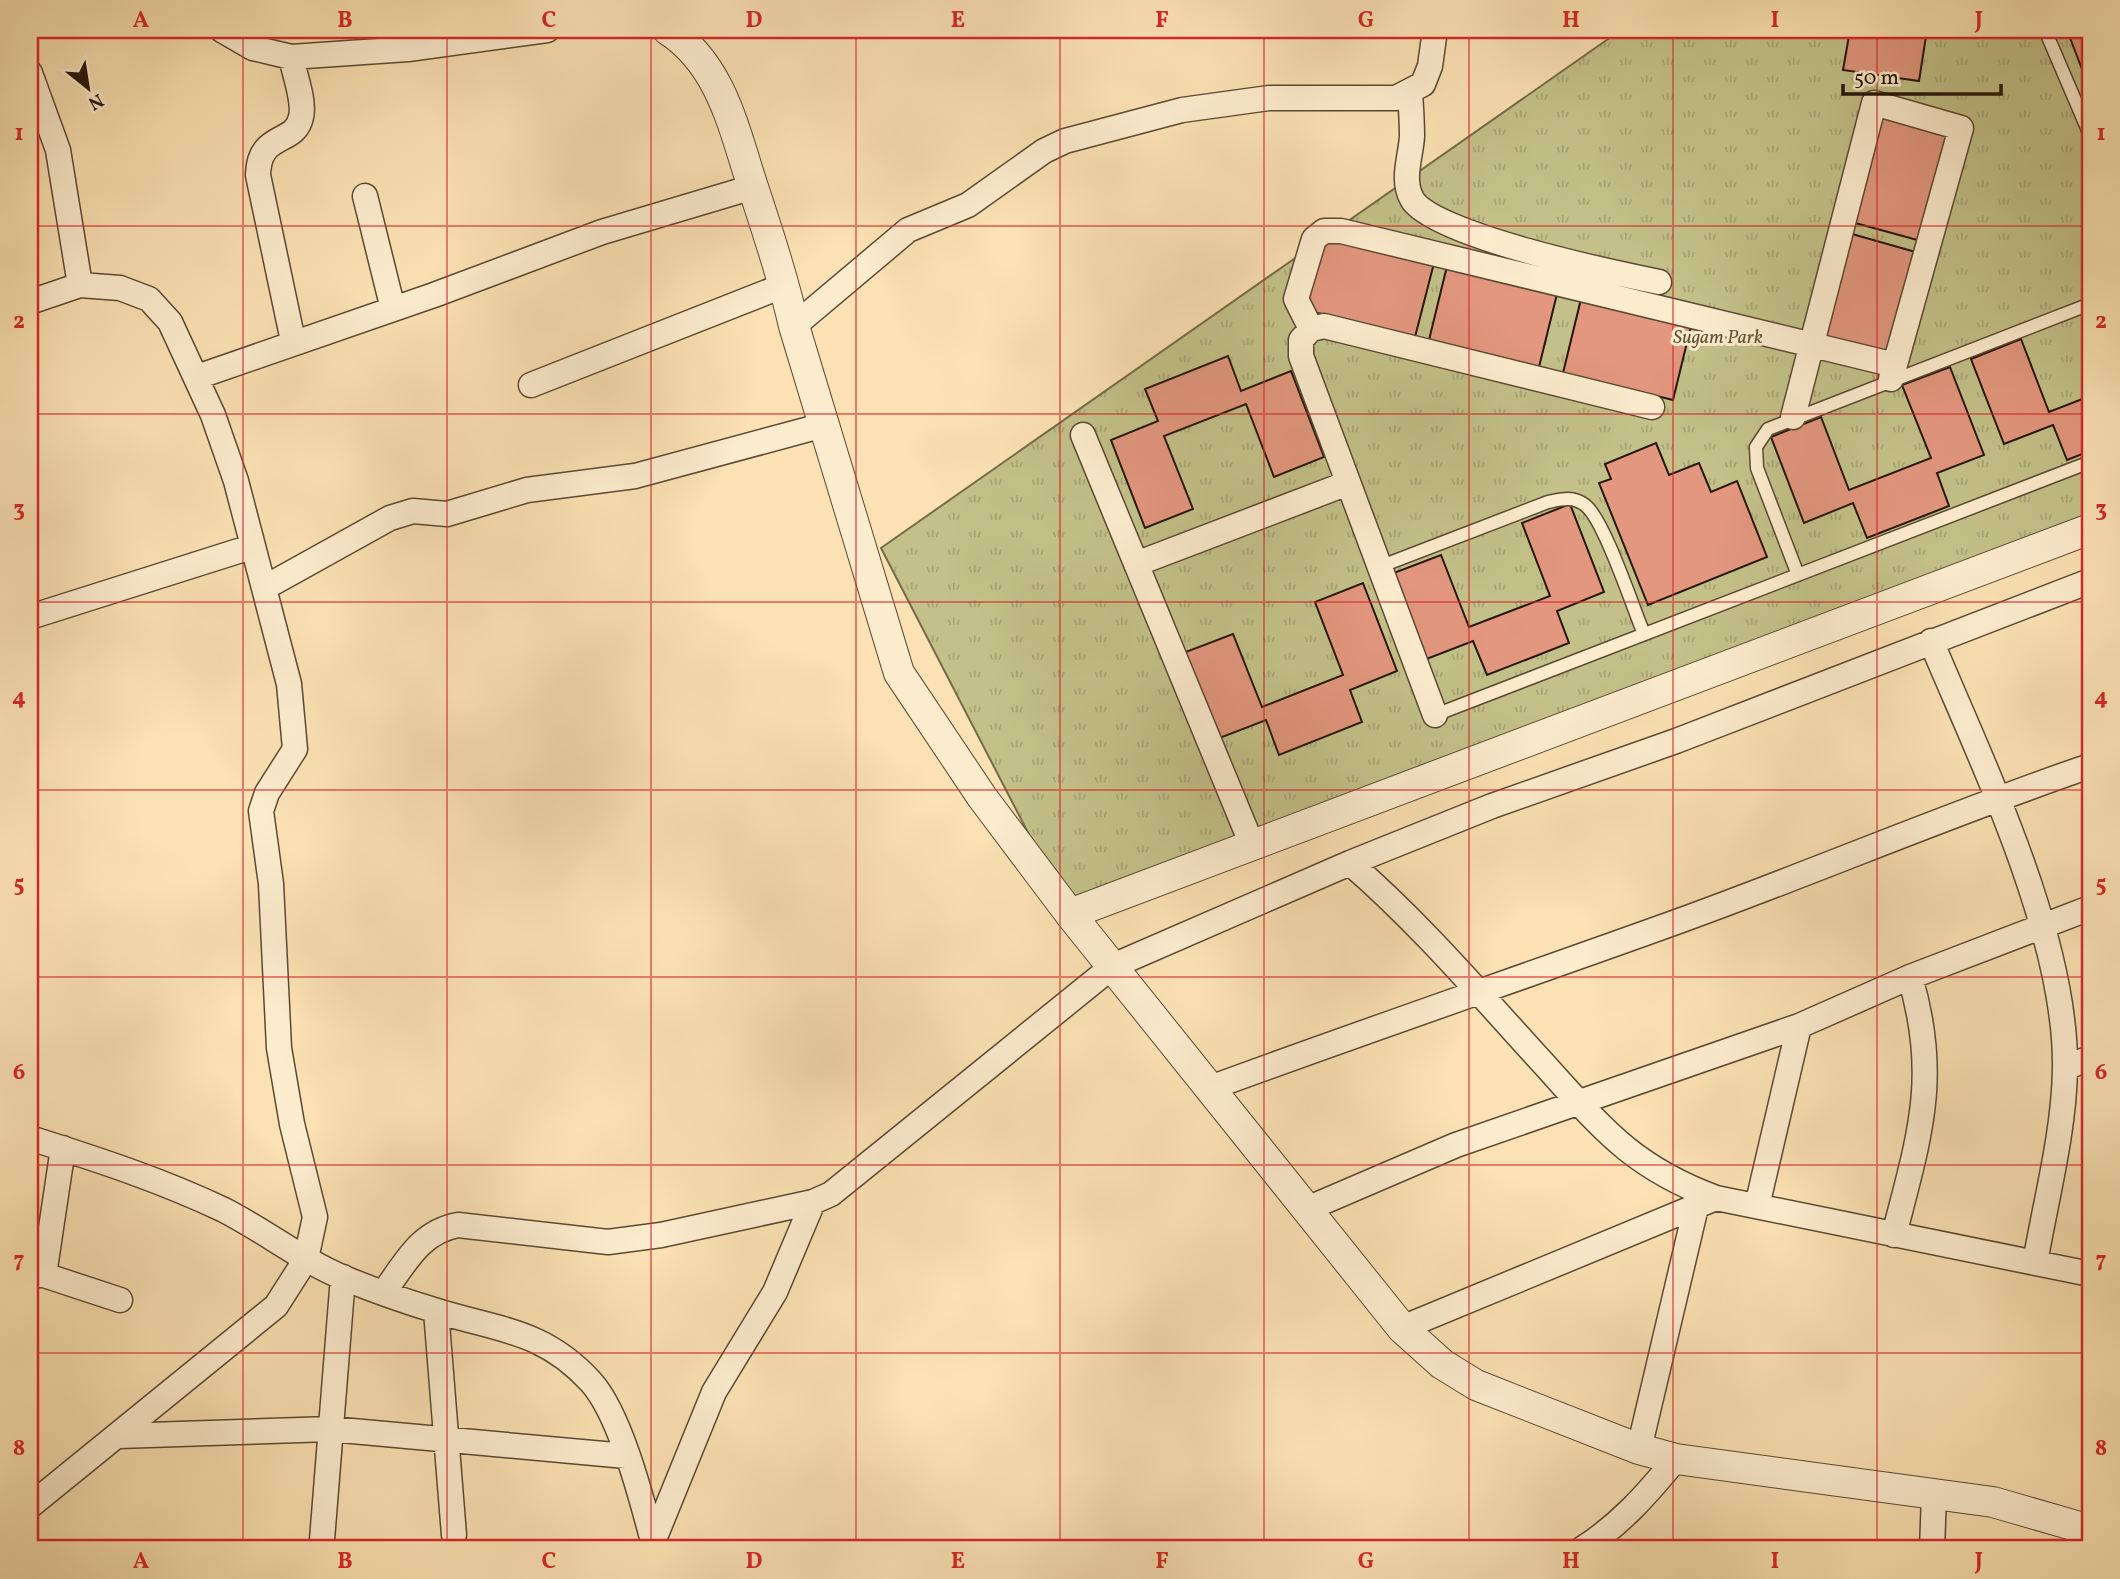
<svg xmlns="http://www.w3.org/2000/svg" width="2120" height="1579" viewBox="0 0 2120 1579" font-family="Vollkorn,serif">
	<style>
		.park { fill: url(#park-tufts); stroke: #746c48; stroke-width: 2 }
		.building { fill: #e2977e; stroke: #261608; stroke-width: 2 }
		.lines { fill: none; stroke-linecap: round; stroke-linejoin: round }
		.service-casing { stroke: #5b4933; stroke-width: 15 }
		.minor-casing { stroke: #5b4933; stroke-width: 27 }
		.tertiary-casing { stroke: #5b4933; stroke-width: 32 }
		.service { stroke: #fcecce; stroke-width: 12 }
		.minor { stroke: #fcecce; stroke-width: 24 }
		.tertiary { stroke: #fcecce; stroke-width: 30 }
		.grid { fill: none; stroke: #d62828; stroke-width: 2; stroke-opacity: 0.55 }
		.labels { text-anchor: middle; dominant-baseline: central; stroke-width: 6; stroke-linejoin: round; paint-order: stroke }
		.park-label { font-size: 19px; font-style: italic; fill: #5d5235; stroke: #fcecce }
		.neatline { fill: none; stroke: #d62828; stroke-width: 2.5 }
		.grid-label { font-size: 23px; text-anchor: middle; font-weight: bold; fill: #d62828 }
	</style>
	<defs>
		<pattern id="park-tufts" width="24" height="20" patternUnits="userSpaceOnUse" patternTransform="scale(1.75)"><rect width="24" height="20" fill="#c3c189"/><path d="M3 7l-1-3M5 7V3M7 7l1-3M15 17l-1-3M17 17v-4M19 17l1-3" fill="none" stroke="#a7a575"/></pattern>
	</defs>
	<rect width="100%" height="100%" fill="#fbe1b3"/>
	<filter id="stains"><feTurbulence type="fractalNoise" baseFrequency=".00286" numOctaves="4"/><feColorMatrix values="0 0 0 0 .2 0 0 0 0 .09 0 0 0 0 .02 0 0 0 .5 -.17"/></filter>
	<radialGradient id="worn" r=".72"><stop offset=".6" stop-color="#630" stop-opacity="0"/><stop offset="1" stop-color="#630" stop-opacity=".3"/></radialGradient>
	<path class="park" d="M 1621,30 L 2090,30 L 2090,529 L 1070,914 L 881,548 Z"/>
	<path class="building" d="M 1850,30 L 1927,30 L 1919,81 L 1843,70 Z
		M 2067,30 L 2090,30 L 2090,90 Z
		M 1879,112 L 1952,132 L 1921,241 L 1848,221 Z
		M 1845,232 L 1919,253 L 1888,362 L 1815,341 Z
		M 1323,236 L 1434,263 L 1415,337 L 1305,310 Z
		M 1447,266 L 1557,294 L 1539,367 L 1429,340 Z
		M 1581,299 L 1691,326 L 1673,400 L 1563,373 Z
		M 2021,339 L 2049,412 L 2090,396 L 2090,451 L 2067,460 L 2053,425 L 2004,444 L 1971,359 Z
		M 1228,356 L 1241,391 L 1291,371 L 1324,457 L 1274,477 L 1246,404 L 1164,436 L 1193,509 L 1145,528 L 1111,440 L 1158,421 L 1145,389 Z
		M 1950,367 L 1984,455 L 1937,473 L 1949,506 L 1867,538 L 1853,503 L 1804,523 L 1771,437 L 1821,417 L 1849,490 L 1931,458 L 1902,385 Z
		M 1656,443 L 1669,475 L 1699,463 L 1711,492 L 1737,481 L 1767,557 L 1648,605 L 1599,483 L 1611,479 L 1605,464 Z
		M 1570,504 L 1604,592 L 1557,611 L 1569,643 L 1487,675 L 1473,641 L 1424,660 L 1391,574 L 1441,555 L 1469,627 L 1550,596 L 1522,523 Z
		M 1363,583 L 1397,671 L 1350,690 L 1362,722 L 1279,755 L 1266,720 L 1217,739 L 1183,653 L 1233,634 L 1262,707 L 1343,675 L 1315,602 Z"/>
	<g class="lines">
		<g class="service-casing">
			<path id="service" d="M 2045,30 L 2090,135
				M 1379,567 L 1548,502 C 1562,499 1573,496 1585,505 C 1604,519 1633,608 1644,634
				M 1798,575 L 1757,468 L 1756,447 L 1768,429 L 2090,304
				M 1435,715 L 2090,462"/>
		</g>
		<g class="minor-casing">
			<path id="minor" d="M 222,30 L 253,48 L 291,57 L 408,49 L 547,30
				M 291,57 C 294,73 305,101 301,117 C 295,146 259,131 258,175 L 293,341
				M 30,73 L 58,150 L 80,285 L 30,302
				M 1410,93 C 1411,107 1412,122 1412,136 C 1411,157 1401,179 1412,199 C 1432,235 1615,273 1659,282
				M 365,196 L 393,309
				M 794,326 L 908,230 L 968,205 L 1044,151 L 1065,141 L 1182,110 L 1269,98 L 1396,98 L 1423,84 L 1430,66 L 1435,30
				M 1311,329 L 1296,299 L 1314,239 L 1324,231 L 1341,231 L 1895,365
				M 197,377 L 434,295 L 602,232 L 753,187
				M 531,385 L 785,285
				M 1793,417 L 1874,103 L 1961,128 L 1891,379
				M 1083,435 L 1252,845
				M 1136,564 L 1348,483
				M 264,588 L 390,518 L 413,511 L 447,514 L 527,490 L 635,476 L 824,425
				M 30,617 L 251,547
				M 1931,641 C 1982,763 2067,936 2065,1069 C 2064,1133 2046,1199 2035,1263
				M 1435,715 L 1301,356 L 1301,340 L 1311,329 L 1324,326 L 1652,407
				M 1350,863 C 1416,920 1473,986 1532,1051 C 1596,1120 1624,1164 1716,1198 L 2090,1274
				M 2065,1068 L 2090,1058
				M 1210,1088 C 1357,1034 1506,983 1654,930 C 1801,878 1943,816 2090,766
				M 30,1138 C 96,1159 161,1180 224,1210 C 265,1231 301,1260 344,1278 C 373,1290 404,1301 434,1310 C 496,1330 543,1329 591,1382 C 621,1415 643,1504 655,1549
				M 1757,1206 L 1799,1026
				M 1307,1209 L 1456,1145 L 1799,1026 L 1910,977 L 2090,908
				M 1894,1235 C 1919,1137 1940,1078 1910,977
				M 30,1275 L 44,1275 L 120,1300
				M 44,1275 L 63,1148
				M 384,1292 C 406,1262 420,1232 458,1225 L 608,1242 L 661,1235 L 813,1202 L 831,1194 L 1113,966 L 1350,863 L 1492,806 L 1676,741 L 2090,581
				M 436,1311 L 454,1535
				M 1402,1328 L 1716,1198
				M 118,1436 L 330,1429 L 626,1456
				M 1639,1449 L 1696,1207
				M 30,1506 L 276,1306 L 306,1259 L 315,1217 L 292,1124 L 279,1048 L 271,884 L 261,811 L 267,793 L 295,749 L 289,684 L 236,481 L 213,415 L 170,322 L 149,299 L 120,288 L 80,285
				M 322,1540 L 343,1277
				M 653,1542 L 714,1392 L 775,1292 L 813,1202
				M 1582,1549 C 1620,1525 1647,1494 1676,1459
				M 1932,1549 L 1934,1495"/>
		</g>
		<g class="tertiary-casing">
			<path id="tertiary" d="M 668,30 C 722,65 734,130 753,187 C 768,233 783,278 794,326 L 899,673 L 982,797 L 1070,914 L 1402,1328 L 1442,1364 L 1476,1385 L 1639,1449 L 1676,1459 L 1993,1502 L 2090,1530
				M 1070,914 L 2090,529"/>
		</g>
		<use href="#service" class="service"/>
		<use href="#minor" class="minor"/>
		<use href="#tertiary" class="tertiary"/>
	</g>
	<path class="grid" d="M 243,30 L 243,1549M 447,30 L 447,1549M 651,30 L 651,1549M 856,30 L 856,1549M 1060,30 L 1060,1549M 1264,30 L 1264,1549M 1469,30 L 1469,1549M 1673,30 L 1673,1549M 1877,30 L 1877,1549M 30,226 L 2090,226M 30,414 L 2090,414M 30,602 L 2090,602M 30,790 L 2090,790M 30,977 L 2090,977M 30,1165 L 2090,1165M 30,1353 L 2090,1353"/>
	<g class="labels">
		<g class="park-label">
			<text x="1718" y="338">Sugam Park</text>
		</g>
	</g>
	<rect width="2120" height="1579" fill="none" stroke="#fbe1b3" stroke-width="77"/>
	<g transform="translate(88 88) rotate(150)" stroke="#fcecce" stroke-width="5" paint-order="stroke">
	<path d="M0-5L12 26L0 18L-12 26Z" fill="#261608"/>
	<text y="-10" font-size="19" font-weight="bold" text-anchor="middle" fill="#261608">N</text>
	</g>
	<path d="M1843 84v10h158v-10" fill="none" stroke="#261608" stroke-width="3.5"/>
	<text x="1854" y="84" font-size="21" fill="#261608" stroke="#fcecce" stroke-width="5" paint-order="stroke">50 m</text>
	<rect x="38" y="38" width="2044" height="1502" class="neatline"/>
	<g class="grid-label">
		<text x="141" y="27">A</text>
		<text x="345" y="27">B</text>
		<text x="549" y="27">C</text>
		<text x="754" y="27">D</text>
		<text x="958" y="27">E</text>
		<text x="1162" y="27">F</text>
		<text x="1366" y="27">G</text>
		<text x="1571" y="27">H</text>
		<text x="1775" y="27">I</text>
		<text x="1979" y="27">J</text>
		<text x="19" y="140">1</text>
		<text x="2101" y="140">1</text>
		<text x="19" y="328">2</text>
		<text x="2101" y="328">2</text>
		<text x="19" y="516">3</text>
		<text x="2101" y="516">3</text>
		<text x="19" y="704">4</text>
		<text x="2101" y="704">4</text>
		<text x="19" y="891">5</text>
		<text x="2101" y="891">5</text>
		<text x="19" y="1079">6</text>
		<text x="2101" y="1079">6</text>
		<text x="19" y="1267">7</text>
		<text x="2101" y="1267">7</text>
		<text x="19" y="1455">8</text>
		<text x="2101" y="1455">8</text>
		<text x="141" y="1568">A</text>
		<text x="345" y="1568">B</text>
		<text x="549" y="1568">C</text>
		<text x="754" y="1568">D</text>
		<text x="958" y="1568">E</text>
		<text x="1162" y="1568">F</text>
		<text x="1366" y="1568">G</text>
		<text x="1571" y="1568">H</text>
		<text x="1775" y="1568">I</text>
		<text x="1979" y="1568">J</text>
	</g>
	<rect width="100%" height="100%" filter="url(#stains)"/>
	<rect width="100%" height="100%" fill="url(#worn)"/>
</svg>
